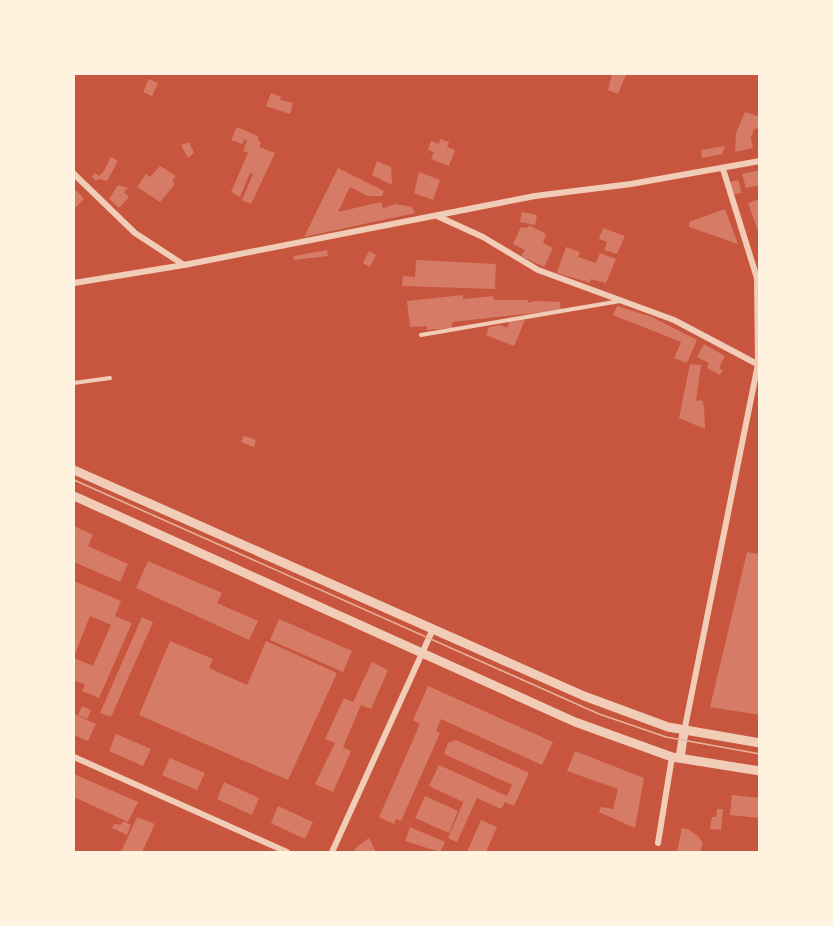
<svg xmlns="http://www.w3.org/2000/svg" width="833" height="926" viewBox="0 0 833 926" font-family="Helvetica,sans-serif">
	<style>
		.building { fill: #d67c66 }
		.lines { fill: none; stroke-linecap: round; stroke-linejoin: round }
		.service { stroke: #f1ccb7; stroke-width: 4 }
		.minor { stroke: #f1ccb7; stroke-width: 6 }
		.tertiary { stroke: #f1ccb7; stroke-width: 9 }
		.tram { stroke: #e9b49f; stroke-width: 1.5 }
	</style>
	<rect width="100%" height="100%" fill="#c8553d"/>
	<path class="building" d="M 612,74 L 626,75 L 618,94 L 608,90 Z
		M 149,79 L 158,83 L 152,96 L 143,92 Z
		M 271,93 L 281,97 L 280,100 L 293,103 L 290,114 L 266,106 Z
		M 745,112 L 760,117 L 760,128 L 754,129 L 751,138 L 753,148 L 735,152 L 736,133 Z
		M 237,127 L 258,136 L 258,140 L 261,142 L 259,147 L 275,153 L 251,204 L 242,200 L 253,174 L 250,173 L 240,197 L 231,192 L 248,153 L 243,151 L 247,141 L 245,139 L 242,144 L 231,140 Z
		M 440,139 L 449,142 L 447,147 L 455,150 L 449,166 L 431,159 L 434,152 L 428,150 L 431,141 L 439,144 Z
		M 189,142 L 194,153 L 188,158 L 181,145 Z
		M 725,146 L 722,154 L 702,158 L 701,150 Z
		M 111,157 L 118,161 L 107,181 L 99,179 L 96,181 L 92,177 L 95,173 L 99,176 L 104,171 Z
		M 377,161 L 391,167 L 392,185 L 372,175 Z
		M 160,166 L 176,176 L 172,181 L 175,184 L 160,202 L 137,187 L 146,174 L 150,177 Z
		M 338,168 L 384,191 L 382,196 L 368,196 L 350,187 L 338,212 L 381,202 L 383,208 L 396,204 L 412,207 L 415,213 L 304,237 Z
		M 760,170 L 760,185 L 746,188 L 742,174 Z
		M 419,172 L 440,180 L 433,200 L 414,193 Z
		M 738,180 L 742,193 L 734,194 L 730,182 Z
		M 118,185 L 128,188 L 124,192 L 129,197 L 119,208 L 109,199 Z
		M 76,190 L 84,199 L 74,209 L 74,193 Z
		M 760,199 L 760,234 L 759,234 L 748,203 Z
		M 725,209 L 738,244 L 689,227 L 689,222 Z
		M 522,212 L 537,215 L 535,225 L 520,222 Z
		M 529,225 L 546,234 L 543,243 L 553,248 L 544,267 L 521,256 L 525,250 L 513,244 L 521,227 L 528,228 Z
		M 603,228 L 625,236 L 617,254 L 604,250 L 607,242 L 599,239 Z
		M 566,247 L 580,252 L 578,257 L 596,263 L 600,253 L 616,259 L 606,283 L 591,279 L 590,283 L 557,273 Z
		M 327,250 L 328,256 L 294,260 L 293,256 Z
		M 369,251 L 376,255 L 370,267 L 363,263 Z
		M 416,260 L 496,264 L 495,289 L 402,286 L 403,276 L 415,277 Z
		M 463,295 L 463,299 L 493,296 L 494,300 L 528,300 L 528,303 L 534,301 L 560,302 L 561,310 L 452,322 L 452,328 L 427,330 L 427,326 L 410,327 L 407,301 Z
		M 617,306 L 652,317 L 697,340 L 687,363 L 674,358 L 681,342 L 613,315 Z
		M 525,320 L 514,346 L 486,335 L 489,327 L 501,325 L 507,328 L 509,322 Z
		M 704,344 L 725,356 L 719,368 L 723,370 L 720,375 L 707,368 L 709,363 L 697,357 Z
		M 690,364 L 701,365 L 696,401 L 702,400 L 704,407 L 705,429 L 679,418 Z
		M 244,436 L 256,440 L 254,447 L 241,442 Z
		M 74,526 L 93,535 L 88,546 L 128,564 L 120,582 L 74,562 Z
		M 747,552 L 760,554 L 760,715 L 710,707 Z
		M 148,561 L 222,593 L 217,603 L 258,621 L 249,640 L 136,588 Z
		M 74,581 L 121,601 L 115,616 L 132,623 L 99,698 L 82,691 L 85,685 L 74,680 L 74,658 L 93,666 L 111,625 L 90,616 L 74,656 Z
		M 142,617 L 153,622 L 111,717 L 100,713 Z
		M 279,619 L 352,651 L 343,672 L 270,640 Z
		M 170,641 L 213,659 L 209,668 L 247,685 L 266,641 L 337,673 L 288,780 L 139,715 Z
		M 372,662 L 388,670 L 371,709 L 361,705 L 343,747 L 351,751 L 333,792 L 315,784 L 335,743 L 325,739 L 344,698 L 353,702 Z
		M 428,686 L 553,742 L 542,765 L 441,719 L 436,731 L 440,733 L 401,821 L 396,819 L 394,824 L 379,817 L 420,724 L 413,720 Z
		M 82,706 L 91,710 L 87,719 L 78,715 Z
		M 74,714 L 96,724 L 88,741 L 74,735 Z
		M 116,734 L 151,749 L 143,766 L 109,751 Z
		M 456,740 L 529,773 L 514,806 L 505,802 L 501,809 L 477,798 L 457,842 L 448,838 L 467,794 L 463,802 L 429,786 L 439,765 L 507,796 L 512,785 L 444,754 L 448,743 Z
		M 575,751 L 644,778 L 635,828 L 599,812 L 601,807 L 613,809 L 618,789 L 567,771 Z
		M 170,758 L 205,773 L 197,790 L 162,775 Z
		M 74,774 L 138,802 L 128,822 L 74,797 Z
		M 224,782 L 259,798 L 252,815 L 217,799 Z
		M 732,795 L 760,798 L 760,818 L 730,815 Z
		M 425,796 L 458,811 L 449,833 L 415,818 Z
		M 278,806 L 313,822 L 305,839 L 271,823 Z
		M 717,809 L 723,809 L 721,830 L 710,829 L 712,817 L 716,817 Z
		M 137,817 L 155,824 L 142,852 L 121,852 Z
		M 481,820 L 497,827 L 486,852 L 467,852 Z
		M 123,821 L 131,825 L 127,835 L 112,828 L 114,824 L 121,825 Z
		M 410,827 L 445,842 L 440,852 L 405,841 Z
		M 682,828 L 690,830 L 699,837 L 703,844 L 700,851 L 704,852 L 677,852 Z
		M 369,838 L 376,852 L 356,852 L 354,849 Z"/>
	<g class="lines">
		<path class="service" d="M 421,335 L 620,301
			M 74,383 L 110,378"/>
		<path class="minor" d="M 74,174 L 135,233 L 184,265 L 535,196 L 631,184 L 760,161
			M 437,216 L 483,237 L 538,270 L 674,320 L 759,365
			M 74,283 L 184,265
			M 684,732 L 758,364 L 757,278 L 723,169
			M 74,757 L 287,852
			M 658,843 L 672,757
			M 332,852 L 433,629"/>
		<path class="tertiary" d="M 74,470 L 584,696 L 668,727 L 760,743
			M 74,496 L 575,722 L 672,757 L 760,771
			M 680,758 L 684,732"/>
		<path class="tram" d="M 74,480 L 599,714 L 666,737 L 760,754"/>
	</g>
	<rect width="833" height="926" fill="none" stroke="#fff3e0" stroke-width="150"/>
</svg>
